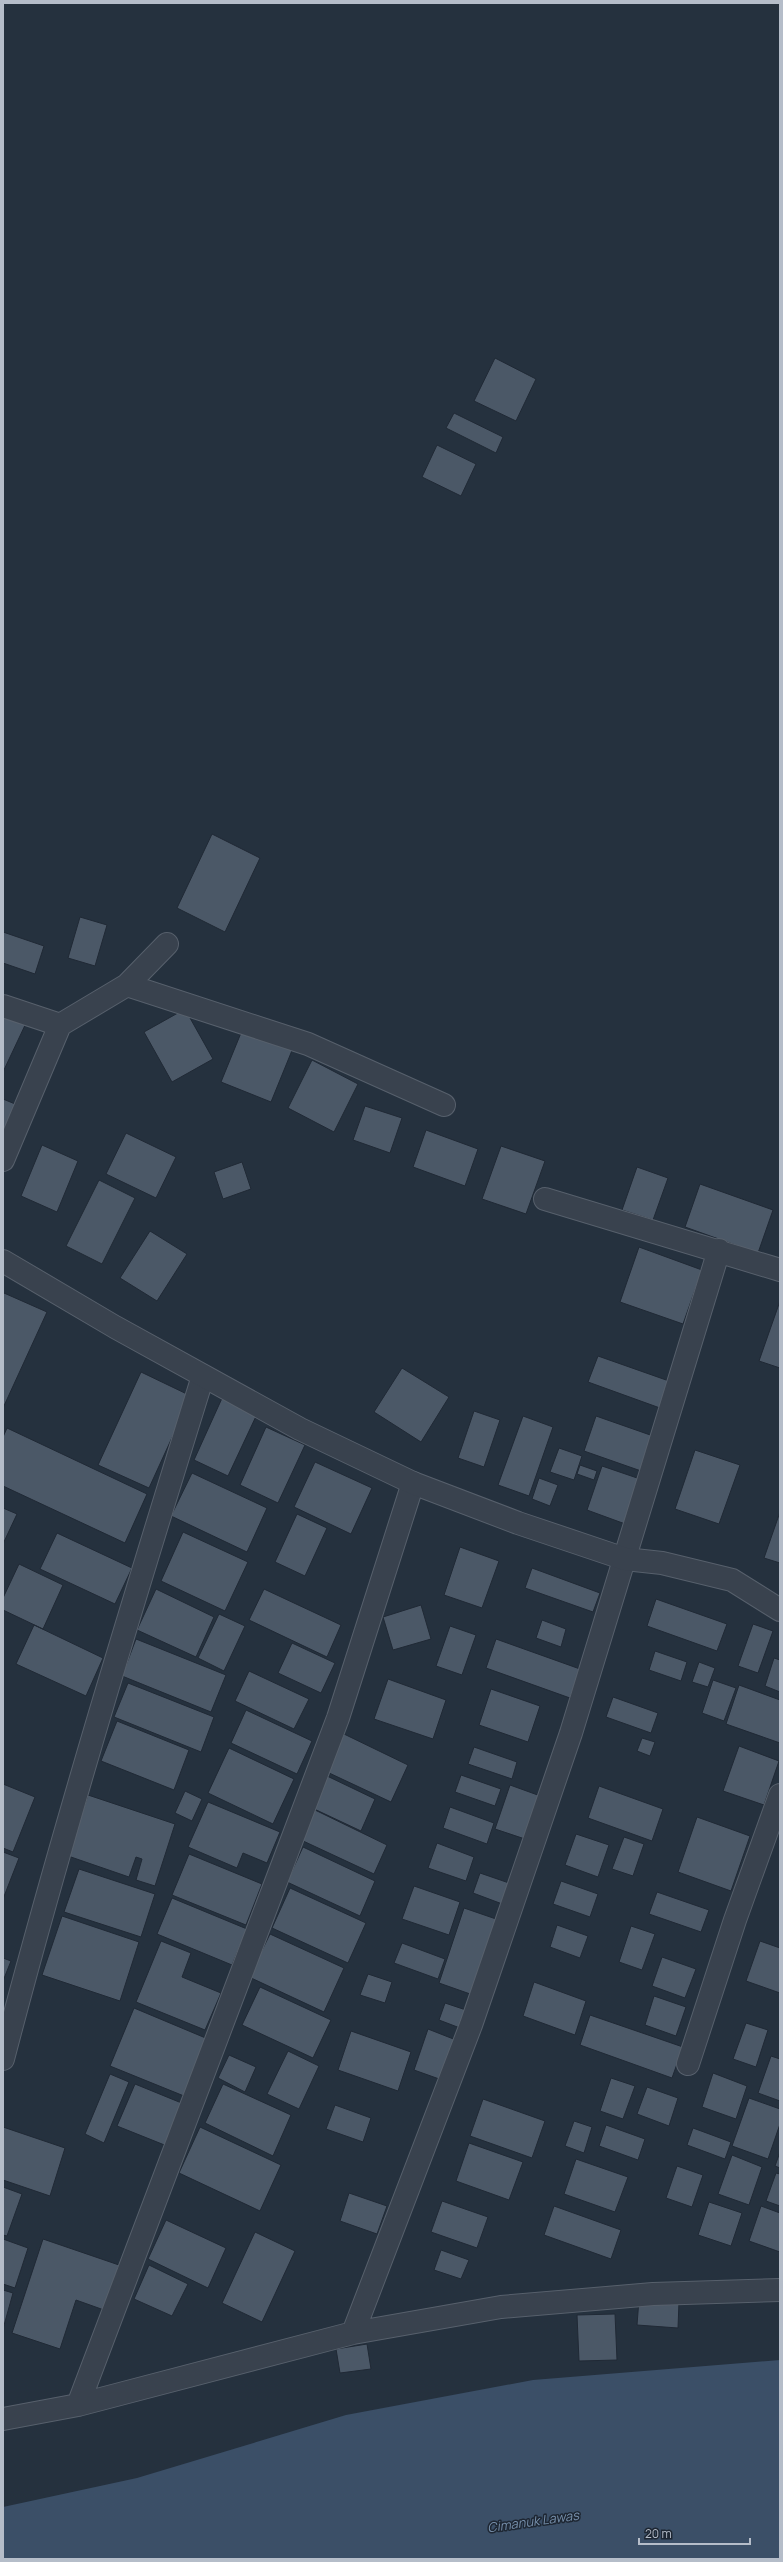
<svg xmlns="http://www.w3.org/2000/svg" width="783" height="2562" viewBox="0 0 783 2562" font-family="Manrope,sans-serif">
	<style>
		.water { fill: #3b4f67 }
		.building { fill: #4b5867; stroke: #202935 }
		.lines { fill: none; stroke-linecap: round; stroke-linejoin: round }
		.minor-casing { stroke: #57606c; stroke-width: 24 }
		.tertiary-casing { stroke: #57606c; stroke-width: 24 }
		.minor { stroke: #39424e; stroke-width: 22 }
		.tertiary { stroke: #39424e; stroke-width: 22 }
		.labels { text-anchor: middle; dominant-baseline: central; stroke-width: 3; stroke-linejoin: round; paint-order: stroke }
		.water-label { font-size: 13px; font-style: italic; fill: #768fab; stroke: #1e2733 }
	</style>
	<rect width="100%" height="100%" fill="#25313e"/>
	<path class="water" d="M 780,2360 L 780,2559 L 3,2559 L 3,2507 L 137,2478 L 346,2415 L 533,2380 Z"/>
	<path class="building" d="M 495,358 L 536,379 L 516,421 L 474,401 Z
		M 454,413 L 503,437 L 496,453 L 446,428 Z
		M 437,445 L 476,464 L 461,496 L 422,477 Z
		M 212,834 L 260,858 L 225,932 L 177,908 Z
		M 80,917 L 107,925 L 95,966 L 68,958 Z
		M 3,932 L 44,946 L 35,974 L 3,963 Z
		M 185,1009 L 213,1059 L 172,1082 L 144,1032 Z
		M 3,1010 L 27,1021 L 3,1072 Z
		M 243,1028 L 293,1048 L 271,1102 L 221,1082 Z
		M 312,1060 L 358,1084 L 334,1132 L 288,1108 Z
		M 3,1099 L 20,1106 L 3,1146 Z
		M 365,1106 L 402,1118 L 390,1153 L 353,1140 Z
		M 426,1130 L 478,1149 L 465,1186 L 413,1167 Z
		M 126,1133 L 176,1157 L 156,1198 L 106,1174 Z
		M 42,1145 L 78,1161 L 57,1212 L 21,1196 Z
		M 501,1146 L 545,1161 L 526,1214 L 482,1199 Z
		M 242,1162 L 251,1189 L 223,1199 L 214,1172 Z
		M 637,1167 L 668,1178 L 653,1220 L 622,1210 Z
		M 99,1180 L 135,1198 L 102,1264 L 66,1246 Z
		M 700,1184 L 773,1210 L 758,1253 L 685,1227 Z
		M 150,1231 L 187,1254 L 157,1301 L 120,1278 Z
		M 639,1247 L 702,1270 L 683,1324 L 620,1302 Z
		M 4,1293 L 47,1312 L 3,1408 L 3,1295 Z
		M 780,1301 L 780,1368 L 759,1361 Z
		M 598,1356 L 669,1381 L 660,1408 L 588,1382 Z
		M 402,1368 L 449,1397 L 421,1442 L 374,1412 Z
		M 141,1372 L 191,1396 L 149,1488 L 98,1465 Z
		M 223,1396 L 258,1412 L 228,1476 L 194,1460 Z
		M 474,1411 L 500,1420 L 484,1467 L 458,1458 Z
		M 523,1416 L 553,1427 L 529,1496 L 498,1485 Z
		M 596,1416 L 656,1437 L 644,1472 L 584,1451 Z
		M 266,1427 L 305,1445 L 278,1503 L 240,1485 Z
		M 7,1428 L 147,1494 L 125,1543 L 3,1486 L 3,1437 Z
		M 559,1448 L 582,1456 L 574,1480 L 550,1472 Z
		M 695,1450 L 740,1465 L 719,1524 L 675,1509 Z
		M 315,1462 L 372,1488 L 351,1534 L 294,1507 Z
		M 580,1465 L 597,1471 L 594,1480 L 577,1474 Z
		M 602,1466 L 643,1480 L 628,1525 L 587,1510 Z
		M 192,1473 L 267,1508 L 247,1552 L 171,1516 Z
		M 539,1478 L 558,1485 L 550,1506 L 532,1499 Z
		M 3,1508 L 17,1514 L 3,1544 Z
		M 780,1512 L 780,1563 L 764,1558 Z
		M 297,1514 L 327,1528 L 305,1576 L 275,1562 Z
		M 183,1532 L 248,1562 L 225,1611 L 161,1581 Z
		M 57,1533 L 132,1568 L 115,1604 L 40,1569 Z
		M 460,1547 L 499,1561 L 482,1608 L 444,1595 Z
		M 19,1564 L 63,1585 L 43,1629 L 3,1610 L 3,1598 Z
		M 532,1568 L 600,1593 L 593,1612 L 525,1588 Z
		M 156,1589 L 214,1617 L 196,1657 L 137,1630 Z
		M 264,1589 L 341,1625 L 327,1657 L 249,1620 Z
		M 656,1599 L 727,1624 L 717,1651 L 647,1626 Z
		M 421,1605 L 431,1639 L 393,1650 L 383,1617 Z
		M 219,1614 L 245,1626 L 224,1671 L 198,1658 Z
		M 542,1620 L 566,1629 L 561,1647 L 536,1638 Z
		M 753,1624 L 773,1631 L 758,1673 L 738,1666 Z
		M 34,1625 L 103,1658 L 86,1696 L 16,1664 Z
		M 450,1626 L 476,1635 L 462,1675 L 436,1666 Z
		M 136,1639 L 226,1675 L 211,1712 L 122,1676 Z
		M 496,1639 L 580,1669 L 570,1698 L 486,1668 Z
		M 292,1643 L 335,1663 L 321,1693 L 278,1673 Z
		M 655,1651 L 687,1662 L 681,1681 L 649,1670 Z
		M 774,1658 L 780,1660 L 780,1692 L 765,1686 Z
		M 699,1662 L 715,1668 L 708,1687 L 692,1682 Z
		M 249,1671 L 309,1699 L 294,1729 L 235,1701 Z
		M 388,1679 L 446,1700 L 433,1739 L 374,1719 Z
		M 713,1680 L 736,1688 L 724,1721 L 702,1713 Z
		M 128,1683 L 214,1717 L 201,1752 L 114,1717 Z
		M 739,1685 L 780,1700 L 780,1743 L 726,1724 Z
		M 491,1689 L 540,1706 L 528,1742 L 479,1725 Z
		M 613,1697 L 658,1713 L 651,1733 L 606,1717 Z
		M 246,1710 L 312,1741 L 297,1774 L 231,1743 Z
		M 117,1721 L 189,1750 L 174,1790 L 101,1761 Z
		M 344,1734 L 408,1765 L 391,1802 L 327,1772 Z
		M 642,1738 L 655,1742 L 650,1756 L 637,1751 Z
		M 739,1746 L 779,1761 L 764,1805 L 723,1791 Z
		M 474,1747 L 517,1762 L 512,1779 L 468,1764 Z
		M 229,1748 L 294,1779 L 273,1824 L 208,1793 Z
		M 325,1775 L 375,1799 L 361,1831 L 310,1807 Z
		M 461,1775 L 501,1789 L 495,1806 L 455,1792 Z
		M 3,1784 L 35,1797 L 13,1852 L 3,1848 Z
		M 510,1785 L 546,1798 L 531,1841 L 495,1829 Z
		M 599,1786 L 663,1809 L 652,1841 L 588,1818 Z
		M 185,1791 L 202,1799 L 192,1821 L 175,1813 Z
		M 88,1795 L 175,1824 L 155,1886 L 136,1880 L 142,1859 L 136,1857 L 129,1877 L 68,1856 Z
		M 208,1802 L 280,1832 L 267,1863 L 243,1853 L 237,1868 L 188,1847 Z
		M 450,1807 L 494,1823 L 487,1844 L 443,1828 Z
		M 315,1810 L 387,1845 L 374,1874 L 301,1840 Z
		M 697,1817 L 750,1836 L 731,1891 L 678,1872 Z
		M 576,1834 L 609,1845 L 598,1877 L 565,1865 Z
		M 624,1837 L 644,1844 L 633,1876 L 612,1869 Z
		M 437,1843 L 474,1857 L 466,1881 L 428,1868 Z
		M 303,1847 L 375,1881 L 360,1916 L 287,1882 Z
		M 3,1852 L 19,1858 L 3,1899 Z
		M 189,1854 L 262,1884 L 246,1925 L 172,1895 Z
		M 79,1869 L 155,1894 L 141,1937 L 64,1912 Z
		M 480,1873 L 512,1884 L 505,1905 L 473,1893 Z
		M 561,1881 L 598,1894 L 590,1917 L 553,1904 Z
		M 414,1886 L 460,1902 L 449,1935 L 402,1919 Z
		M 290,1888 L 366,1923 L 348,1963 L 272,1928 Z
		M 657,1892 L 709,1910 L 701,1932 L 649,1914 Z
		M 172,1898 L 247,1929 L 232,1965 L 157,1934 Z
		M 464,1908 L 499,1920 L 473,1995 L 439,1983 Z
		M 62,1916 L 139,1942 L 120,2001 L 42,1975 Z
		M 557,1925 L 588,1936 L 580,1958 L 550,1947 Z
		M 631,1926 L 655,1934 L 642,1970 L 619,1962 Z
		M 270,1934 L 344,1968 L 324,2012 L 249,1977 Z
		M 161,1941 L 191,1953 L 182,1977 L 221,1993 L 205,2030 L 136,2002 Z
		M 760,1941 L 780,1948 L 780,1993 L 746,1981 Z
		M 402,1943 L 445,1959 L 438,1979 L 394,1963 Z
		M 662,1957 L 696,1969 L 685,1998 L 652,1986 Z
		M 3,1958 L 11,1961 L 3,1981 Z
		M 368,1974 L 392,1982 L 385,2003 L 360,1995 Z
		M 534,1982 L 586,2001 L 575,2035 L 523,2016 Z
		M 260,1987 L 331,2020 L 313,2058 L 242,2025 Z
		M 654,1996 L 686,2007 L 676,2036 L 645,2025 Z
		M 445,2003 L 466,2010 L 460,2028 L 439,2020 Z
		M 134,2008 L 208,2039 L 184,2096 L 110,2066 Z
		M 590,2015 L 683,2047 L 672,2078 L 580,2045 Z
		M 746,2023 L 768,2030 L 756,2067 L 733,2059 Z
		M 428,2029 L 456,2040 L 442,2080 L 414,2070 Z
		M 351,2031 L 411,2052 L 398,2091 L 338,2070 Z
		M 288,2051 L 319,2066 L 299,2109 L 267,2094 Z
		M 229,2055 L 256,2067 L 245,2092 L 218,2078 Z
		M 771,2056 L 780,2059 L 780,2101 L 758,2093 Z
		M 713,2073 L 747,2086 L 736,2119 L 702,2107 Z
		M 110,2074 L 129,2082 L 104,2143 L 85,2134 Z
		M 611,2078 L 635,2086 L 623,2119 L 600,2111 Z
		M 135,2084 L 184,2104 L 167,2146 L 117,2126 Z
		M 223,2084 L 291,2115 L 273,2156 L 205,2123 Z
		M 647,2087 L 678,2098 L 669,2126 L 637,2114 Z
		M 749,2098 L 780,2109 L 780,2124 L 768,2159 L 732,2146 Z
		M 483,2099 L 545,2121 L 532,2158 L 470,2136 Z
		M 335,2105 L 371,2118 L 363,2142 L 326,2129 Z
		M 574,2121 L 592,2127 L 584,2153 L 565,2146 Z
		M 606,2125 L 645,2139 L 638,2160 L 599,2146 Z
		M 3,2127 L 65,2148 L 50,2196 L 3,2180 Z
		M 200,2127 L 281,2165 L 260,2211 L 179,2173 Z
		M 693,2128 L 731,2142 L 725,2159 L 687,2145 Z
		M 469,2143 L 523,2162 L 509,2200 L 456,2181 Z
		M 780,2152 L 780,2168 L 775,2166 Z
		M 732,2155 L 762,2167 L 749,2205 L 718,2194 Z
		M 576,2159 L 628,2177 L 615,2212 L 564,2194 Z
		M 677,2166 L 703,2175 L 692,2207 L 666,2198 Z
		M 776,2173 L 780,2174 L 780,2206 L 766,2201 Z
		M 3,2187 L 22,2194 L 7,2236 L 3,2235 Z
		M 349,2193 L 387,2206 L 377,2234 L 340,2221 Z
		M 442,2201 L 488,2217 L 477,2248 L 431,2232 Z
		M 709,2202 L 742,2213 L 731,2246 L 698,2235 Z
		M 554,2206 L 621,2230 L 611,2259 L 544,2235 Z
		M 761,2206 L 780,2213 L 780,2252 L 749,2241 Z
		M 166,2220 L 226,2248 L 208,2288 L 148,2259 Z
		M 255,2232 L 295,2251 L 262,2322 L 222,2303 Z
		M 3,2239 L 28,2248 L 15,2288 L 3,2284 Z
		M 43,2239 L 119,2265 L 104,2310 L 76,2300 L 60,2349 L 12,2333 Z
		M 441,2250 L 469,2260 L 461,2279 L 434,2270 Z
		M 149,2265 L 188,2284 L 172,2316 L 134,2299 Z
		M 3,2290 L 13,2293 L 3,2329 Z
		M 639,2299 L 679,2302 L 678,2328 L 637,2325 Z
		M 615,2314 L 617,2360 L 579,2361 L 577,2315 Z
		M 367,2344 L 371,2369 L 340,2373 L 336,2349 Z"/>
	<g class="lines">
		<g class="minor-casing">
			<path id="minor" d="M 127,985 L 308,1044 L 444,1105
				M 3,1006 L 60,1025
				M 3,1160 L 60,1025 L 127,985 L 167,944
				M 545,1199 L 780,1270
				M 3,2059 C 63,1829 133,1602 203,1376
				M 688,2064 L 735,1920 L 780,1795
				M 353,2333 L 471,2025 L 571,1733 L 719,1250
				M 78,2405 L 338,1718 L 413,1483
				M 3,2419 L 78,2405 L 353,2333 L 501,2307 L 653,2294 L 780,2290"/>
		</g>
		<g class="tertiary-casing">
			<path id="tertiary" d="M 3,1261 L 115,1327 L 300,1429 L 413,1483 L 518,1523 L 625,1559 L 662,1563 L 732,1580 L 780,1610"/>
		</g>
		<use href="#minor" class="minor"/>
		<use href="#tertiary" class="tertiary"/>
	</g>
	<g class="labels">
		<g class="water-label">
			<text transform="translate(533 2521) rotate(-8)">Cimanuk Lawas</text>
		</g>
	</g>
	<rect width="783" height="2562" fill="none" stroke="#b5bdc9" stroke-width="8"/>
	<path d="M639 2538v6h111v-6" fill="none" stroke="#b5bdc9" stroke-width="2"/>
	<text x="645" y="2538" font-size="12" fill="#b5bdc9" stroke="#1e2733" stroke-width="3" paint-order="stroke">20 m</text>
</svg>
